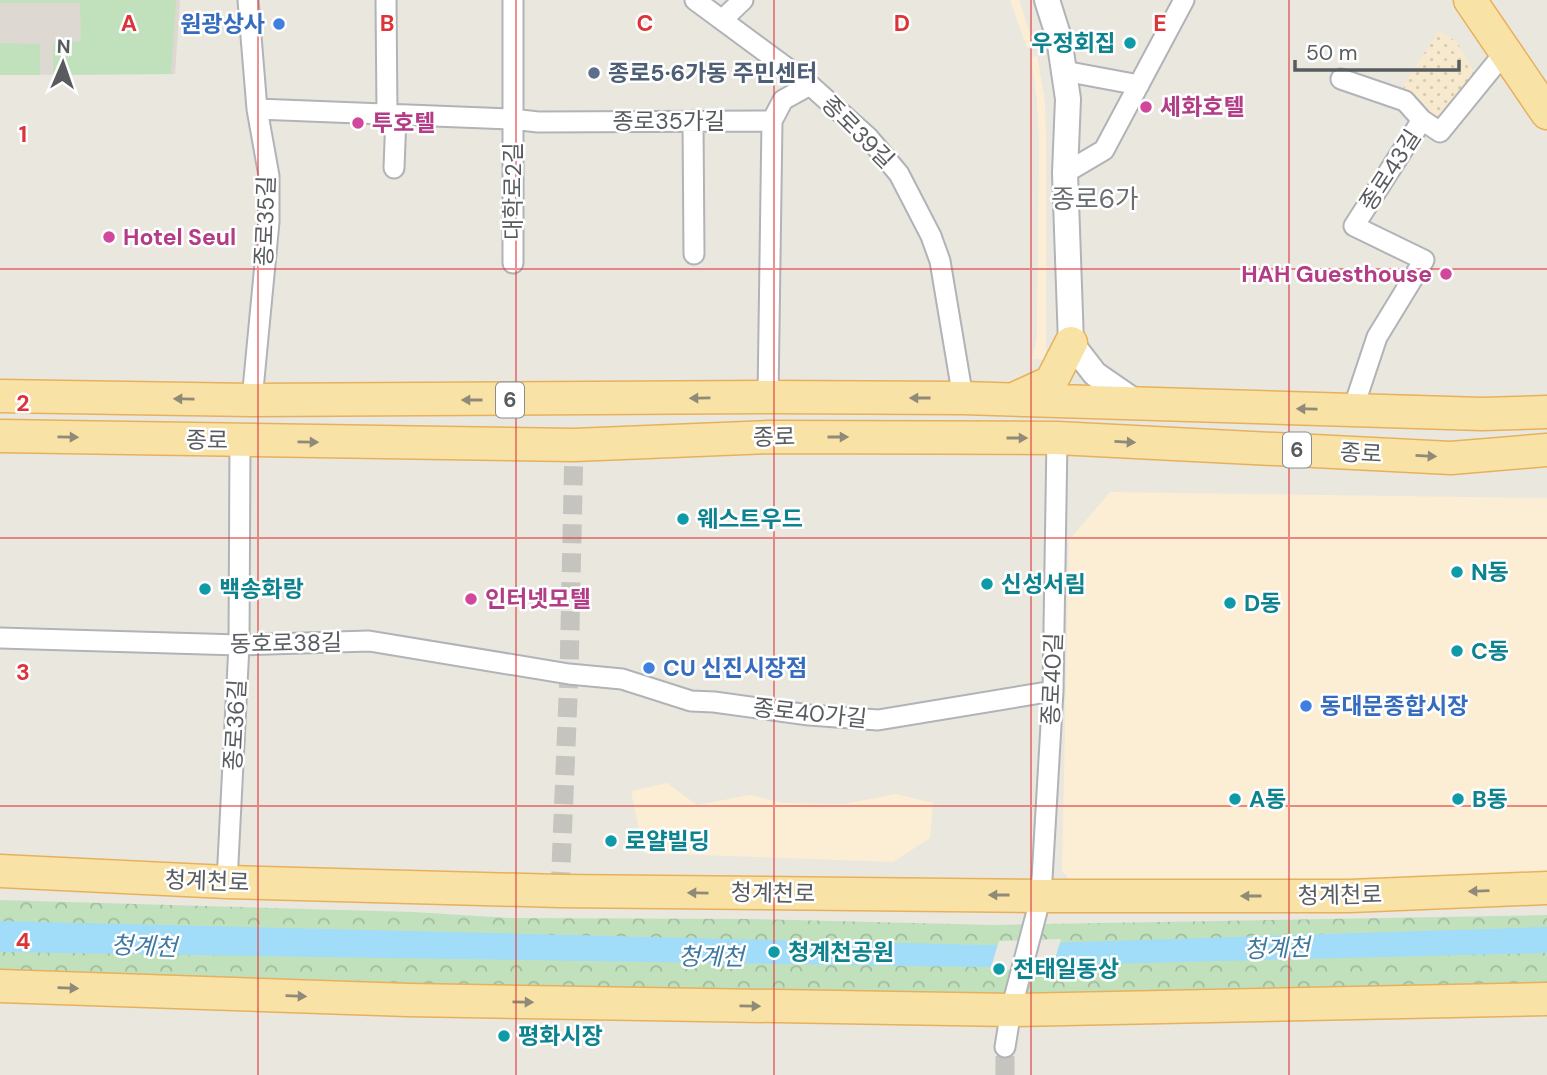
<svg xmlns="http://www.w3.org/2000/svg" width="1547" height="1075" viewBox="0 0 1547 1075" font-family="'DM Sans','Noto Sans KR',sans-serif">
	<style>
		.commercial { fill: #fbeed4 }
		.education { fill: #ddd8d1 }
		.forest { fill: url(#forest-crowns) }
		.sand { fill: url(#sand-dots) }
		.garden { fill: #c1e1bd }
		.water { fill: #a1dcf9 }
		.pier { fill: #eae7df }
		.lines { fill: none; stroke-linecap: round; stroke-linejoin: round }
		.minor-tunnel { stroke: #c6c4bf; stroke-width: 19; stroke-dasharray: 19 10; stroke-linecap: butt }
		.minor-casing { stroke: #b0b3b7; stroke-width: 23 }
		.tertiary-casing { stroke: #b0b3b7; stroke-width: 28 }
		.primary-casing { stroke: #e7b15c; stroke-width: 35 }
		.minor { stroke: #fff; stroke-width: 19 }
		.tertiary { stroke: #fff; stroke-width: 24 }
		.primary { stroke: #f9e2a6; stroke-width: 32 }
		.oneway { fill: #908b78 }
		.grid { fill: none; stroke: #dc3439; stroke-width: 2; stroke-opacity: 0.55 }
		.shop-dot { fill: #3f7fe0; stroke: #fff; stroke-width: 2.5 }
		.culture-dot { fill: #0f9aa8; stroke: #fff; stroke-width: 2.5 }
		.service-dot { fill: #5c6f8a; stroke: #fff; stroke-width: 2.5 }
		.hotel-dot { fill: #d1479c; stroke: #fff; stroke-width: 2.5 }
		.labels { text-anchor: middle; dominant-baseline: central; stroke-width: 5; stroke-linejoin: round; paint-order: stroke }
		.shield { fill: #fff; stroke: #8a8d8f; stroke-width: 2 }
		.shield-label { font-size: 21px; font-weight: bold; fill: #585c5f }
		.shop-label { font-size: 23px; font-weight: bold; fill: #366cbe; stroke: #fff; text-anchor: start }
		.culture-label { font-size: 23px; font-weight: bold; fill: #0d838f; stroke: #fff; text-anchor: start }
		.service-label { font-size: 23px; font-weight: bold; fill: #4e5e75; stroke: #fff; text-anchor: start }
		.hotel-label { font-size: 23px; font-weight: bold; fill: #b23c85; stroke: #fff; text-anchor: start }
		.street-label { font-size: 23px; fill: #585c5f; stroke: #fff }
		.water-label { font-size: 24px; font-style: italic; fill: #3f79a0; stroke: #fff }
		.quarter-label { font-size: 26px; fill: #696e71; stroke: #fff }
		.grid-label { font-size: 23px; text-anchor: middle; font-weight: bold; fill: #dc3439; stroke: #fff; stroke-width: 5; stroke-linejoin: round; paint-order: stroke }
	</style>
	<defs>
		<pattern id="forest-crowns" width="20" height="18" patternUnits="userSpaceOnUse" patternTransform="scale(1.75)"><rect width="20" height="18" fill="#c1e1bd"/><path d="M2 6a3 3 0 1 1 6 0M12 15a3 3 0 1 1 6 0" fill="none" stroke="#a0ba9d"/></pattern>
		<pattern id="sand-dots" width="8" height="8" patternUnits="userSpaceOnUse" patternTransform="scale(1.75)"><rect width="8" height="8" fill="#f7e9ce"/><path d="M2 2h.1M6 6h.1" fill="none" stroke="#d6cab3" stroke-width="1.8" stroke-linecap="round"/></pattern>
	</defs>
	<rect width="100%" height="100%" fill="#eae7df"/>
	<path class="commercial" d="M 1010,0 L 1019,0 L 1034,46 L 1027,48 Z
		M 1037,55 L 1045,102 L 1046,141 L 1046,360 L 1032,359 L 1037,337 L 1039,141 L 1037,102 L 1031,58 Z
		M 1110,492 L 1547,498 L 1547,884 L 1081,892 L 1062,871 L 1069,540 Z
		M 667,783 L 697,805 L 750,795 L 783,803 L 844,804 L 896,794 L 933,803 L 930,838 L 893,862 L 644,853 L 631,791 Z"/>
	<path class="education" d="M 0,0 L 180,0 L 175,74 L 0,75 Z"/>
	<path class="forest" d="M 0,900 L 413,912 L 510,918 L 753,919 L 995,925 L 1547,915 L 1547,988 L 1032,996 L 970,993 L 0,978 Z"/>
	<path class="sand" d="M 1439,31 L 1457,42 L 1477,77 L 1438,125 L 1410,100 L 1403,85 Z"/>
	<path class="garden" d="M 0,0 L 176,0 L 171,74 L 53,75 L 53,43 L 81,41 L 80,3 L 0,3 Z
		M 0,43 L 40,44 L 40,75 L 0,75 Z"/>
	<path class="water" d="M 0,921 L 983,945 L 1547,927 L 1547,953 L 981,967 L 0,952 Z"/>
	<path class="pier" d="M 1061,939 L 1052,969 L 990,970 L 999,941 Z"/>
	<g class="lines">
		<path class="minor-tunnel" d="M 560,891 L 569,674 L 574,445
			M 1005,1075 L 1005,1047"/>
		<g class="minor-casing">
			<path id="minor" d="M 248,0 L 257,109 L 269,176 L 269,222 L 252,400
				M 386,0 L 387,114
				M 513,0 L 513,263
				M 695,0 L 810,85 L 868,137 L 899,174 L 931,236 L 940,261 L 963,398
				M 722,20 L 743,0
				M 1064,71 L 1139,85
				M 1341,79 L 1405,101 L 1422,120
				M 257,109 L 512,119 L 538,122 L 772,121 L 783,100 L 810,85
				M 693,121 L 694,254
				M 394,168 L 396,115
				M 1065,173 L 1104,150 L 1184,0
				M 768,397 L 772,121
				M 1353,409 L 1377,337 L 1424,260 L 1354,226 L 1422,120 L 1440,132 L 1505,52
				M 0,638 L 239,645 L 369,641 L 569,674 L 622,679 L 691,701 L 714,702 L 809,715 L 878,720 L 1053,691
				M 227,882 L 239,645 L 240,441
				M 1005,1047 L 1011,1010 L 1041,896 L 1053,691 L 1057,438"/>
		</g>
		<g class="tertiary-casing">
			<path id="tertiary" d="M 1047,0 L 1059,38 L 1068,99 L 1065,173 L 1071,343 L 1095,374 L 1137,403"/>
		</g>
		<g class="primary-casing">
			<path id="primary" d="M 1470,0 L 1547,113
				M 0,396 L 252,400 L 768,397 L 963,398 L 1482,414 L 1547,412
				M 1016,398 L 1051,382 L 1071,343
				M 0,436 L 574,445 L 769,437 L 1057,438 L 1451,458 L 1547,450
				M 0,871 L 227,882 L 560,891 L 1041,896 L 1350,896 L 1547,888
				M 0,986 L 408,1000 L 1011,1010 L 1547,999"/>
		</g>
		<use href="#minor" class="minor"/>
		<use href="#tertiary" class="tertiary"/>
		<use href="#primary" class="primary"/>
	</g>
	<defs><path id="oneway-solid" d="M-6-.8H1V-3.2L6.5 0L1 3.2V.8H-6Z" transform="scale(1.75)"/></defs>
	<g class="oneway">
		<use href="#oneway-solid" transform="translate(700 398) rotate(179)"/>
		<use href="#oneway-solid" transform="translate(920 398) rotate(-180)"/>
		<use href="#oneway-solid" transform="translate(184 399) rotate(-179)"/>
		<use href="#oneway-solid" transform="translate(472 400) rotate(-180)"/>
		<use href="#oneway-solid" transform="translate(1307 409) rotate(-179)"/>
		<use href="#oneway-solid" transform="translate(68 437) rotate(1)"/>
		<use href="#oneway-solid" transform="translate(838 437)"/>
		<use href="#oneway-solid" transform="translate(1017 438)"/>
		<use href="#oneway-solid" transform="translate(308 442) rotate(1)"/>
		<use href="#oneway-solid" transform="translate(1125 442) rotate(3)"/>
		<use href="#oneway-solid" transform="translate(1426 456) rotate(3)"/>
		<use href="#oneway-solid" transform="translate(1479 891) rotate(178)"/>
		<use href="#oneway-solid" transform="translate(698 893) rotate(-179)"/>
		<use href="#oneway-solid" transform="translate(999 895) rotate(-180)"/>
		<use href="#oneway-solid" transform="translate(1251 896) rotate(-180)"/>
		<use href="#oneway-solid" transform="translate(68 988) rotate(2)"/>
		<use href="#oneway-solid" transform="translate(296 996) rotate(2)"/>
		<use href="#oneway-solid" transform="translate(523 1002) rotate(1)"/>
		<use href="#oneway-solid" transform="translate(750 1006) rotate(1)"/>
	</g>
	<path class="grid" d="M 258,0 L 258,1075M 516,0 L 516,1075M 774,0 L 774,1075M 1031,0 L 1031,1075M 1289,0 L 1289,1075M 0,269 L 1547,269M 0,538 L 1547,538M 0,806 L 1547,806"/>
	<g class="shop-dot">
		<circle cx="279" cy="24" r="7"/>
		<circle cx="649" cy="668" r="7"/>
		<circle cx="1306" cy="706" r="7"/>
	</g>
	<g class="culture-dot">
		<circle cx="1130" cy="43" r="7"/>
		<circle cx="683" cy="519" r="7"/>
		<circle cx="1457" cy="572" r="7"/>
		<circle cx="987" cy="584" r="7"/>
		<circle cx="205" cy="589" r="7"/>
		<circle cx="1230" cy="603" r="7"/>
		<circle cx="1457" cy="651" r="7"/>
		<circle cx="1235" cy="799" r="7"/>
		<circle cx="1458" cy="799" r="7"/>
		<circle cx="611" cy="841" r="7"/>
		<circle cx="774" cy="952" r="7"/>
		<circle cx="999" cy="969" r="7"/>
		<circle cx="504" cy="1036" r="7"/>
	</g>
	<circle class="service-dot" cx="594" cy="73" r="7"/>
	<g class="hotel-dot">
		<circle cx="1146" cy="107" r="7"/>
		<circle cx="358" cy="123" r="7"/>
		<circle cx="109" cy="237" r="7"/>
		<circle cx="1446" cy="274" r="7"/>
		<circle cx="471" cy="599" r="7"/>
	</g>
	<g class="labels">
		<g class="shield">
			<rect x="496" y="382.5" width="28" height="35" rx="5"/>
			<rect x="1283" y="432.5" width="28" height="35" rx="5"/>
		</g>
		<g class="shield-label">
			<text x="510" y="400">6</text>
			<text x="1297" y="450">6</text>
		</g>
		<g class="shop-label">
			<text x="265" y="24" text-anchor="end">원광상사</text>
			<text x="663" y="668">CU 신진시장점</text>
			<text x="1320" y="706">동대문종합시장</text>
		</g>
		<g class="culture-label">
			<text x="1116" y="43" text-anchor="end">우정회집</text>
			<text x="697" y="519">웨스트우드</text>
			<text x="1471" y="572">N동</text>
			<text x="1001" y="584">신성서림</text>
			<text x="219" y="589">백송화랑</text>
			<text x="1244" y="603">D동</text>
			<text x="1471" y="651">C동</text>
			<text x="1249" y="799">A동</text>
			<text x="1472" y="799">B동</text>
			<text x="625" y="841">로얄빌딩</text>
			<text x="788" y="952">청계천공원</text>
			<text x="1013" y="969">전태일동상</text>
			<text x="518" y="1036">평화시장</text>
		</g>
		<g class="service-label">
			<text x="608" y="73">종로5·6가동 주민센터</text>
		</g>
		<g class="hotel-label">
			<text x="1160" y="107">세화호텔</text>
			<text x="372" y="123">투호텔</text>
			<text x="123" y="237">Hotel Seul</text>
			<text x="1432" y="274" text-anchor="end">HAH Guesthouse</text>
			<text x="485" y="599">인터넷모텔</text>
		</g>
		<g class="street-label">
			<text x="669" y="121">종로35가길</text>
			<text transform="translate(858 132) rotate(45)">종로39길</text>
			<text transform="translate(1390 170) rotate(-57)">종로43길</text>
			<text transform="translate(513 191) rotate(-90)">대학로2길</text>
			<text transform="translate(265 221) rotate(-88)">종로35길</text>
			<text transform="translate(774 437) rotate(-1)">종로</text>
			<text transform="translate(207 440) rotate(1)">종로</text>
			<text transform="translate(1361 453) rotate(3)">종로</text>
			<text transform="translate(286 643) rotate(-1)">동호로38길</text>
			<text transform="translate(1052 679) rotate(-88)">종로40길</text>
			<text transform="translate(810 713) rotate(6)">종로40가길</text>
			<text transform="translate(235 725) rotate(-87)">종로36길</text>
			<text transform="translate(207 881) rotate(2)">청계천로</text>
			<text transform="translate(773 893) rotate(1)">청계천로</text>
			<text transform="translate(1340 895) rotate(-1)">청계천로</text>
		</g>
		<g class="water-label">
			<text transform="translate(144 946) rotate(2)">청계천</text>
			<text transform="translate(1277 948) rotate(-2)">청계천</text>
			<text x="711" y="956">청계천</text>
		</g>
		<g class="quarter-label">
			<text x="1095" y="199">종로6가</text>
		</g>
	</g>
	<g class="grid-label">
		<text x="129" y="31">A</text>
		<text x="387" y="31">B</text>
		<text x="645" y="31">C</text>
		<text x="902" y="31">D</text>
		<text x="1160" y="31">E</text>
		<text x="23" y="142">1</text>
		<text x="23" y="411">2</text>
		<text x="23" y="680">3</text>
		<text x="23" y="949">4</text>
	</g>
	<g transform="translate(63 63) rotate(2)" stroke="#ffffff" stroke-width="5" paint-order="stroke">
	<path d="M0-5L12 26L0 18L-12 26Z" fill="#585c5f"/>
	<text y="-10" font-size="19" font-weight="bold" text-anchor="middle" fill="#585c5f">N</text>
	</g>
	<path d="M1295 60v10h164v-10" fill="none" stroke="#585c5f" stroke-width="3.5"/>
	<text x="1306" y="60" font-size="21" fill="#585c5f" stroke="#ffffff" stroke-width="5" paint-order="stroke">50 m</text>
</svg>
